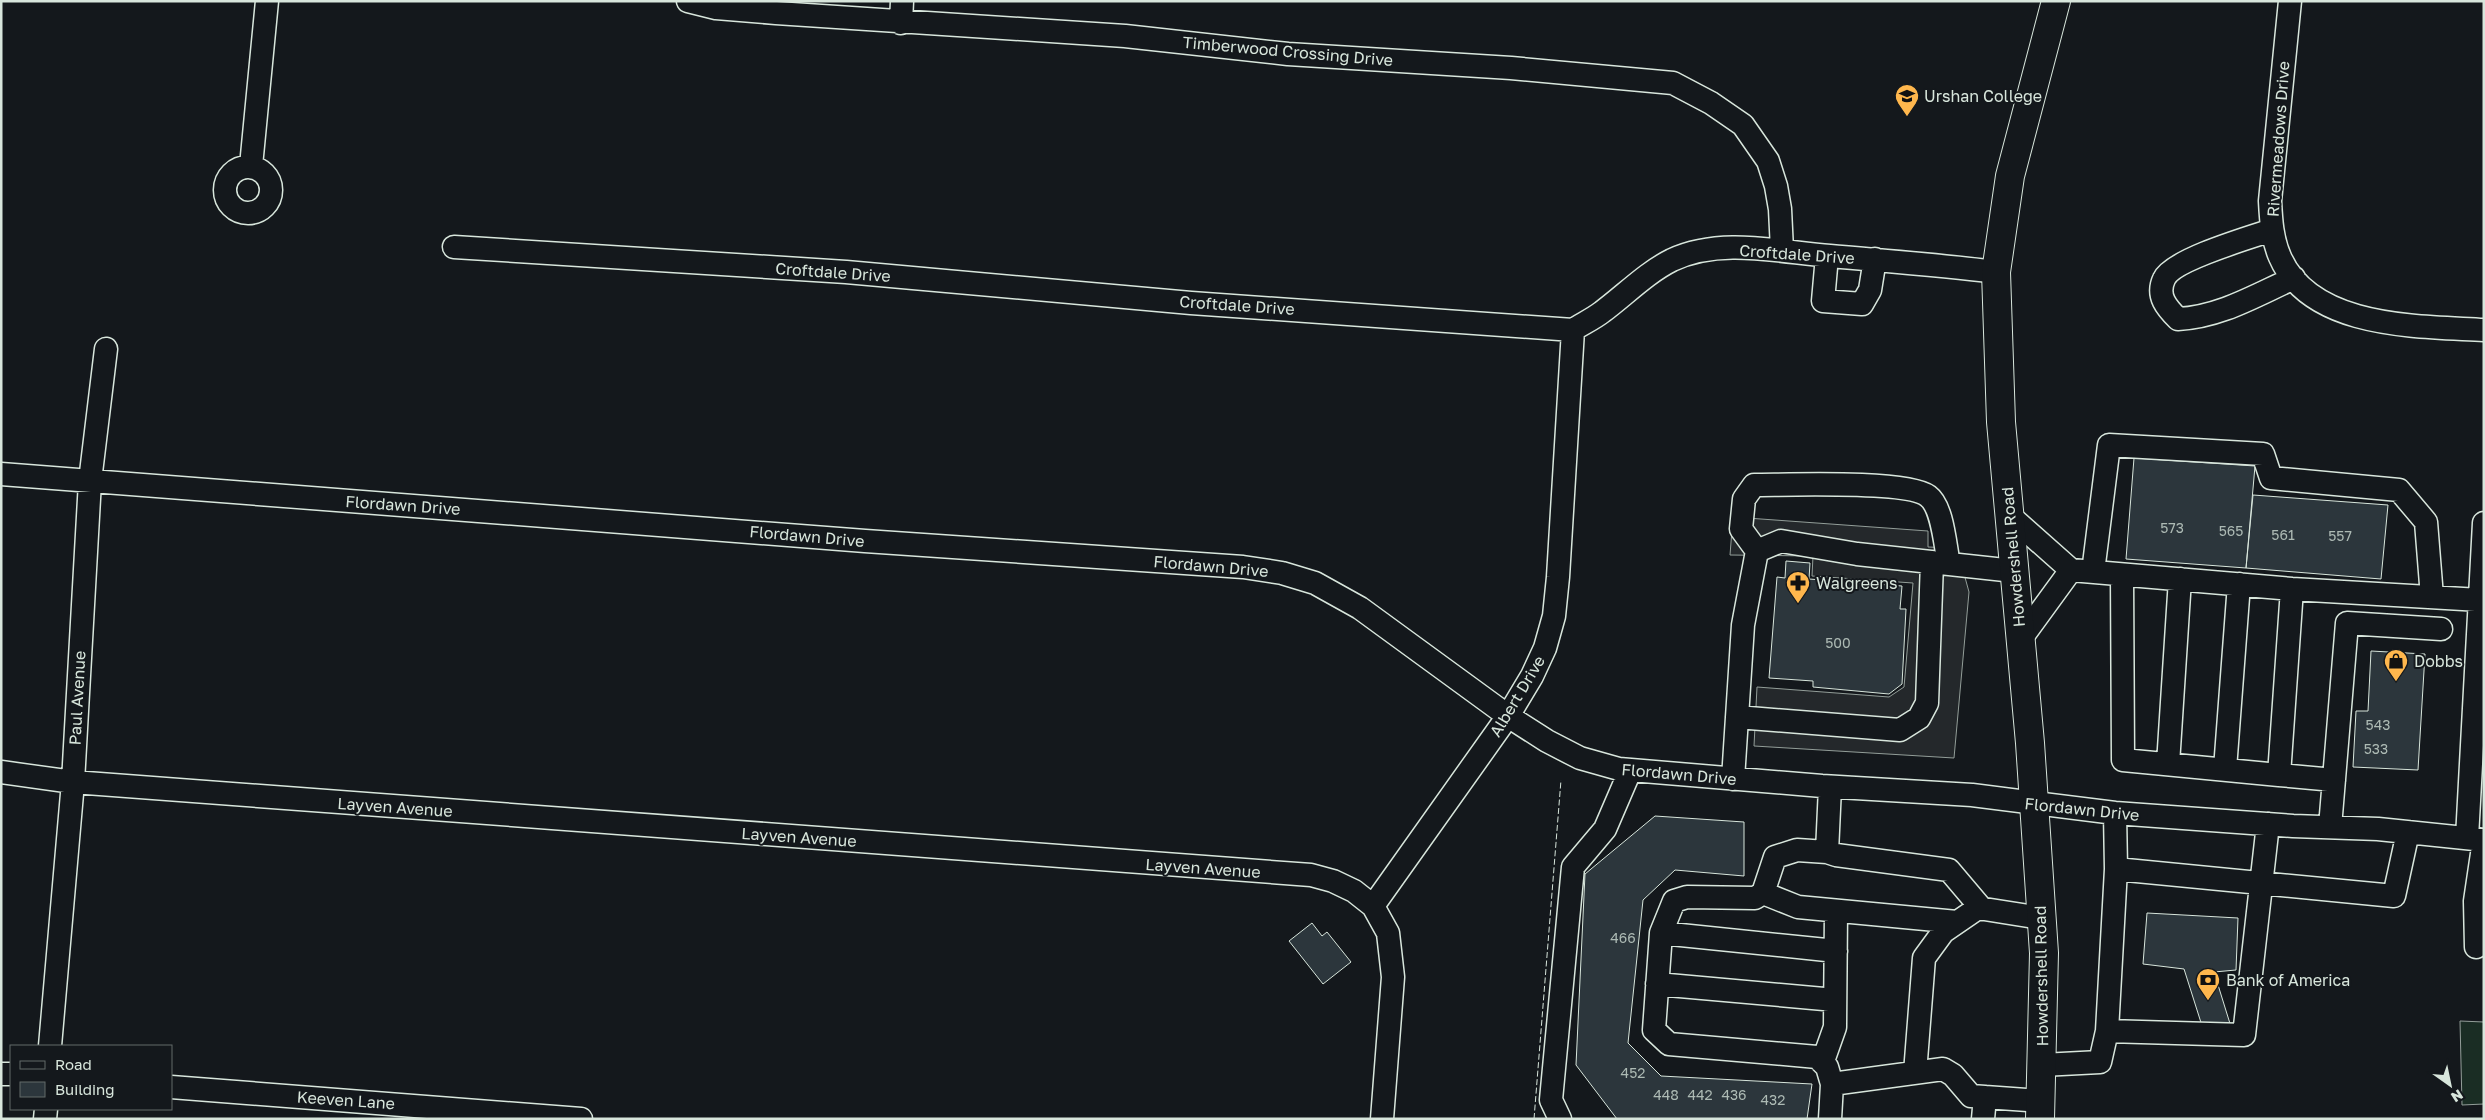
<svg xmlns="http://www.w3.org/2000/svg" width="2485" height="1120" viewBox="0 0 2485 1120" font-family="'Golos Text',sans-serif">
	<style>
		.green { fill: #1a2d24; stroke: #939e99 }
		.parking { fill: #24282b; stroke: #939e99 }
		.building { fill: #2c363c; stroke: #d8e6dc }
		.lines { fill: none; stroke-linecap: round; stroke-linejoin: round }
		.minor-casing { stroke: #d8e6dc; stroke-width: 25 }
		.major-casing { stroke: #d8e6dc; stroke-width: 30 }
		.minor { stroke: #14181c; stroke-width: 22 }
		.major { stroke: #14181c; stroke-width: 28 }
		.fence { stroke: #d8e6dc; stroke-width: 1; stroke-dasharray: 6 2.5; stroke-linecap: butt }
		.labels { text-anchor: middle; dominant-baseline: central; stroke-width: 4; stroke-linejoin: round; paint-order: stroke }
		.number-label { font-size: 14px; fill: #adbab4 }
		.street-label { font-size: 16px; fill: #d8e6dc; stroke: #14181c }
		.poi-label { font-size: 16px; fill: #d8e6dc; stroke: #14181c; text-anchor: start }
	</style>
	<rect width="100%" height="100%" fill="#14181c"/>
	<path class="green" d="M 2460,1021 L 2484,1022 L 2484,1104 L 2462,1105 Z"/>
	<path class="parking" d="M 1733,517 L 1928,531 L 1928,547 L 1957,548 L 1969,592 L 1954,758 L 1754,746 L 1757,687 L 1889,697 L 1904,687 L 1913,583 L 1812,576 L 1813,556 L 1730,555 Z"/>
	<path class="building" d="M 2134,458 L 2255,466 L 2246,568 L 2126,559 Z
		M 2253,495 L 2388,505 L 2381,579 L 2246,568 Z
		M 1786,561 L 1810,563 L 1809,579 L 1902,586 L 1900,609 L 1906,609 L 1902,684 L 1889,694 L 1813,687 L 1813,681 L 1769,678 L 1777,577 L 1785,578 Z
		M 2371,651 L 2425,654 L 2418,770 L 2353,767 L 2356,711 L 2368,711 Z
		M 1655,816 L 1744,822 L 1744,876 L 1675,870 L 1643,900 L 1628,1043 L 1661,1076 L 1812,1084 L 1807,1119 L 1617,1119 L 1576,1065 L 1585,874 Z
		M 2147,913 L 2238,918 L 2236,970 L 2214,972 L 2232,1030 L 2204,1032 L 2184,969 L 2143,964 Z
		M 1312,923 L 1322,936 L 1327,932 L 1351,962 L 1323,984 L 1289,941 Z"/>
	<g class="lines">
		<g class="minor-casing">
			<path id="minor" d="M 688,1 L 716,8 L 776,13 L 1125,36 L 1288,54 L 1511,68 L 1673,83 L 1711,103 L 1743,125 L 1768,161 L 1776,186 L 1780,209 L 1782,250
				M 2290,1 L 2270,201 C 2271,220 2272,239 2280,257 C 2311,329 2418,326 2484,330
				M 901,23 L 902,1
				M 251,166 L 267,1
				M225 190a23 23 0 1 1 46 0a23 23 0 1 1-46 0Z
				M 2272,230 C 2251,237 2172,260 2164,279 C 2156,296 2167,308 2178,319 C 2220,317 2256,295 2294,278
				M 454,247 L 846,272 L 1191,303 L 1573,330 C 1582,324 1593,319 1602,312 C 1625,295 1646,273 1672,260 C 1721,237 1779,252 1830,256 C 1885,261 1941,265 1996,272
				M 1827,256 L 1823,301 L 1862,304 L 1870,290 L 1875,259
				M 1,474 L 865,541 L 1243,567 L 1282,573 L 1315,583 L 1360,608 L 1508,716 L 1547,741 L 1580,758 L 1619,769 L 1822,786 L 1972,795 L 2115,813 L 2293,826 L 2378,829 L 2484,840
				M 2009,515 L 2071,570 L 2020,640
				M 1757,551 L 1741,529 L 1744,499 L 1754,485 C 1786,485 1907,480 1928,496 C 1943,507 1945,546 1949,564
				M 2071,570 L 2292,589 L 2480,600
				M 2093,572 L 2109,445 L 2263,454 L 2271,478 L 2399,490 L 2426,522 L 2432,597
				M 2122,575 L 2123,760 L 2279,775
				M 2292,589 L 2279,775 L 2334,780
				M 1737,717 L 1900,730 L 1919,718 L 1927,703 L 1932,562
				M 2168,764 L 2180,579
				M 2225,769 L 2239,584
				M 1,772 L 73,782 L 1311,875 L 1333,881 L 1354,891 L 1373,906 L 1388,933 L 1393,977 L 1382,1119
				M 1733,779 L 1743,625 L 1757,551 L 1781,541 L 1857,554 L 2014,571
				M 1830,787 L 1827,852 L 1836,855 L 1949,870 L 1982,909
				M 2115,813 L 2116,869
				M 2330,827 L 2347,623 L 2441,629
				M 2467,838 L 2484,523
				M 1827,852 L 1797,850 L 1775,857 L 1763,893 L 1755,898 L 1687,897 L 1674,901 L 1661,933 L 1654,1030 L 1669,1044 L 1817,1057 L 1827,1067 L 1832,1084
				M 1763,893 L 1798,907 L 1957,922
				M 1373,906 L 1508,716 L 1532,676 L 1545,648 L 1554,616 L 1558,577 L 1573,330
				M 1661,933 L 1836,951
				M 2476,947 L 2475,901 L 2484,840
				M 1657,984 L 1835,1000
				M 2107,1031 L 2116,869 L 2394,896 L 2408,832
				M 50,1046 L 73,782 L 90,481 L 106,349
				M 1823,1061 L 1835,1027 L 1836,911
				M 2042,1065 L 2100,1062 L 2107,1031 L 2244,1035 L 2268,824
				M 1915,1073 L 1924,958 L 1943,932 L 1978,908 L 2041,918
				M 1,1074 L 11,1074
				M 171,1087 L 581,1119
				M 45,1119 L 46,1109
				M 1560,1119 L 1551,1100 L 1573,867 L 1605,829 L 1630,771
				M 1830,1119 L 1832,1084 L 1943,1069 L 1953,1075 L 1971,1096 L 2041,1101
				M 1983,1119 L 1985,1097"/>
		</g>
		<g class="major-casing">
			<path id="major" d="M 2040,1119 L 2044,953 L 2030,743 L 2001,422 L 1996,272 L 2010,176 L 2056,1"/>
		</g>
		<use href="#minor" class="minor"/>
		<use href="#major" class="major"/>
		<path class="fence" d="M 1534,1119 L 1561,780"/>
	</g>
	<defs>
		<g id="university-pin" transform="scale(1.25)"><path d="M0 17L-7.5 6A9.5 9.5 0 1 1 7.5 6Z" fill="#ffb74d" stroke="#14181c"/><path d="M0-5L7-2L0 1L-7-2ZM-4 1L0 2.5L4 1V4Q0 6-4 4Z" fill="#111"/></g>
		<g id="pharmacy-pin" transform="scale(1.25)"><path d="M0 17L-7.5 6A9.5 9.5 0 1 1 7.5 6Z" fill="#ffb74d" stroke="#14181c"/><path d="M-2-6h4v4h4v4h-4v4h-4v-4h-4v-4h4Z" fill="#111"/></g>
		<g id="shop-pin" transform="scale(1.25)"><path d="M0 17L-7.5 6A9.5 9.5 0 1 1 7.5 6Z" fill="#ffb74d" stroke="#14181c"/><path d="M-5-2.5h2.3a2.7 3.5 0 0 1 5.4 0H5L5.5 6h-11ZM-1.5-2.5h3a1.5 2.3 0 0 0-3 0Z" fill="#111"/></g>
		<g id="bank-pin" transform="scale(1.25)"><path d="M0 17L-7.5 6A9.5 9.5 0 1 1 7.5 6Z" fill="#ffb74d" stroke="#14181c"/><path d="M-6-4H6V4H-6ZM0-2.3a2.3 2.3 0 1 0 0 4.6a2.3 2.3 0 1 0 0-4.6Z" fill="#111"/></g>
	</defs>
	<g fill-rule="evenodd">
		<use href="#university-pin" x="1907" y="96"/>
		<use href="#pharmacy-pin" x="1798" y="583"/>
		<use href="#shop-pin" x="2396" y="661"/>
		<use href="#bank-pin" x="2208" y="980"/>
	</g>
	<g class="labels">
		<g class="number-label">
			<text x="2172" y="527">573</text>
			<text x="2231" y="530">565</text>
			<text x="2283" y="534">561</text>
			<text x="2340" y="535">557</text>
			<text x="1838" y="642">500</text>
			<text x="2378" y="724">543</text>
			<text x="2376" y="748">533</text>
			<text x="1623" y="937">466</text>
			<text x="1633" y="1072">452</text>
			<text x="1666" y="1094">448</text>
			<text x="1700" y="1094">442</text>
			<text x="1734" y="1094">436</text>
			<text x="1773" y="1099">432</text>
		</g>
		<g class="street-label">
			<text transform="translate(1288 51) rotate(5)">Timberwood Crossing Drive</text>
			<text transform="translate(2278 139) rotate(-86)">Rivermeadows Drive</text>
			<text transform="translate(1797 254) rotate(4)">Croftdale Drive</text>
			<text transform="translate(833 272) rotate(4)">Croftdale Drive</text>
			<text transform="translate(1237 305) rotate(4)">Croftdale Drive</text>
			<text transform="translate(403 505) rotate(4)">Flordawn Drive</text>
			<text transform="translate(807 536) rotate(5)">Flordawn Drive</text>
			<text transform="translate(2013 557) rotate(-95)">Howdershell Road</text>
			<text transform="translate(1211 566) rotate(5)">Flordawn Drive</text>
			<text transform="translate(1517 696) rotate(-59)">Albert Drive</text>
			<text transform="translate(77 698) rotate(-87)">Paul Avenue</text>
			<text transform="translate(1679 774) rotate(5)">Flordawn Drive</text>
			<text transform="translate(395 807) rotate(4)">Layven Avenue</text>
			<text transform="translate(2082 809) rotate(6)">Flordawn Drive</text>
			<text transform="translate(799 837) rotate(4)">Layven Avenue</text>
			<text transform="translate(1203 868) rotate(4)">Layven Avenue</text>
			<text transform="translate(2041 976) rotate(-91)">Howdershell Road</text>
			<text transform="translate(346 1100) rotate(4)">Keeven Lane</text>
		</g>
		<g class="poi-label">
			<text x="1924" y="96">Urshan College</text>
			<text x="1816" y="583">Walgreens</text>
			<text x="2414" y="661">Dobbs</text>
			<text x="2226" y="980">Bank of America</text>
		</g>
	</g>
	<rect width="2485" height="1120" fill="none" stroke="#d8e6dc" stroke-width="5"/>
	<rect x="10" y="1045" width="162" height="65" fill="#14181c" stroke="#626a69"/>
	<rect x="20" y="1061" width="25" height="8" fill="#14181c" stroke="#626a69"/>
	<text x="55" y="1070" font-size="15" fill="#d8e6dc">Road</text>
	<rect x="20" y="1082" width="25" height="15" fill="#2c363c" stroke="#626a69"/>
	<text x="55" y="1095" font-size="15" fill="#d8e6dc">Building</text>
	<g transform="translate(2450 1085) rotate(147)" stroke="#14181c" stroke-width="4" paint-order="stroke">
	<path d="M0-4L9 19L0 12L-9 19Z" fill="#d8e6dc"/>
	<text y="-8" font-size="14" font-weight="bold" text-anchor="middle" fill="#d8e6dc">N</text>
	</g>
</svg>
